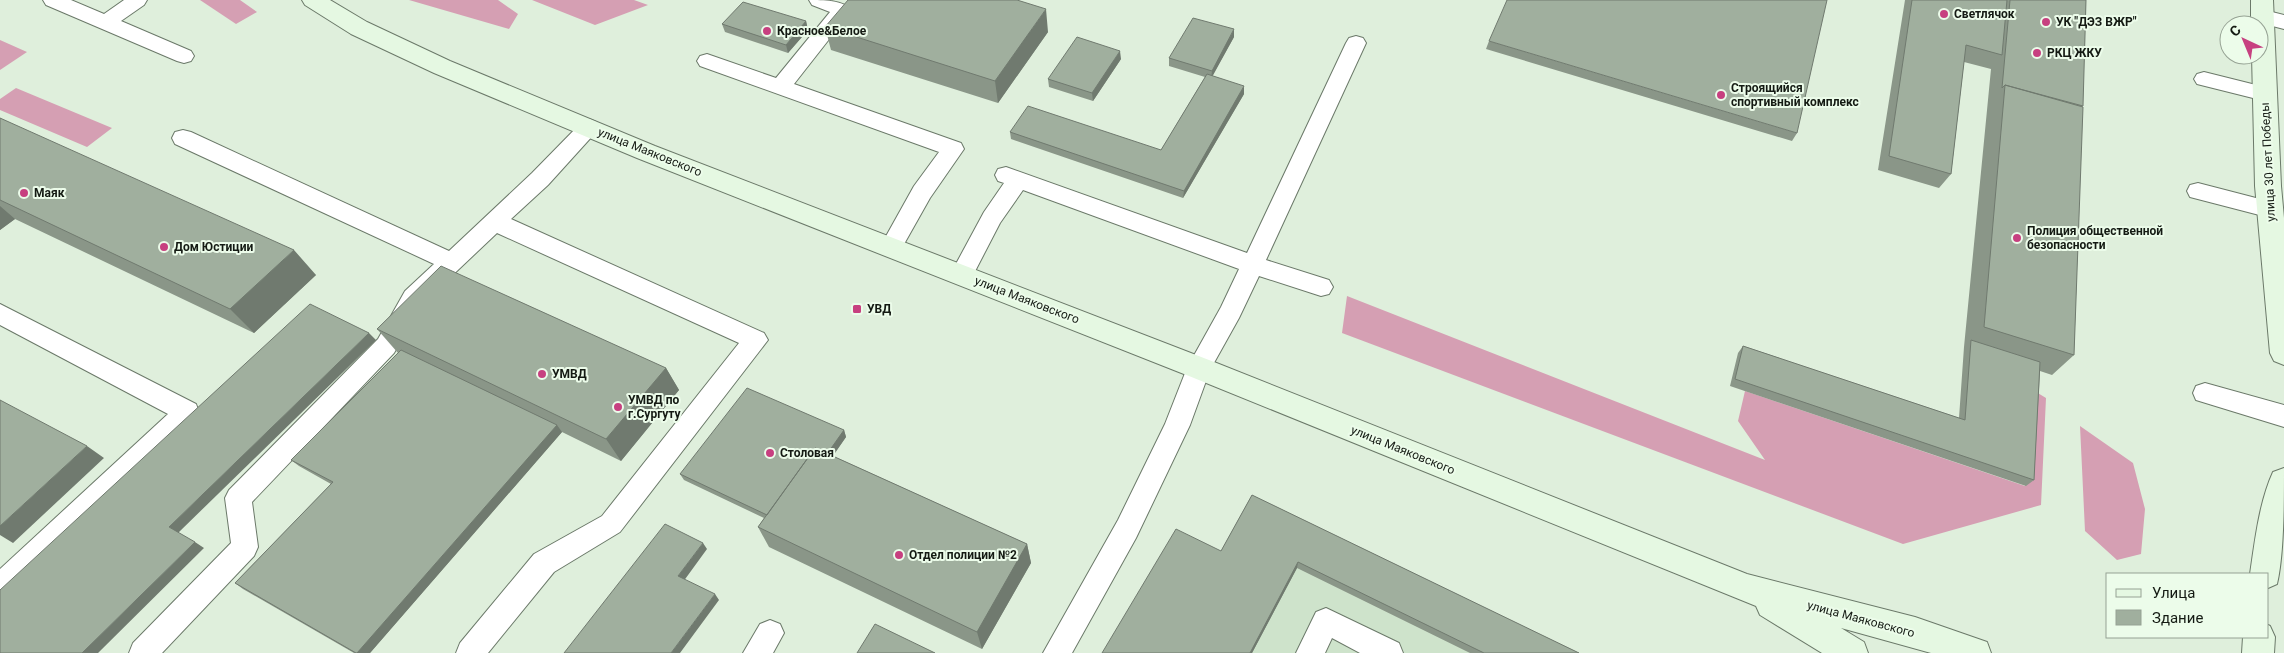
<svg xmlns="http://www.w3.org/2000/svg" width="2284" height="653" viewBox="0 0 2284 653" font-family="Roboto,sans-serif">
	<style>
		.built { fill: #cee3cb }
		.forest { fill: #d59fb3 }
		.lines { fill: none; stroke-linecap: round; stroke-linejoin: round }
		.service-casing { stroke: #6b7969; stroke-width: 2 }
		.secondary-casing { stroke: #6b7969; stroke-width: 2 }
		.service { fill: #fff; fill-rule: evenodd }
		.secondary { fill: #e5f8e2; fill-rule: evenodd }
		.wall { fill: #8a9688 }
		.shaded-wall { fill: #707a6f }
		.building { fill: #a0af9e; stroke: #707a6f }
		.poi-dot { fill: #c74080; stroke: #ecfcea; stroke-width: 2 }
		.labels { text-anchor: middle; dominant-baseline: central; stroke-width: 4; stroke-linejoin: round; paint-order: stroke }
		.poi-label { font-size: 12px; font-weight: bold; fill: #141a13; stroke: #ecfcea; text-anchor: start }
		.street-label { font-size: 12px; fill: #141a13; stroke: #ecfcea }
	</style>
	<rect width="100%" height="100%" fill="#dfefdc"/>
	<path class="built" d="M 1251,502 L 1563,653 L 1166,653 Z"/>
	<path class="forest" d="M 200,0 L 240,0 L 257,12 L 236,24 Z
		M 409,0 L 498,0 L 518,14 L 509,29 Z
		M 532,0 L 634,0 L 648,5 L 595,25 Z
		M 0,40 L 27,52 L 0,70 Z
		M 16,88 L 112,128 L 87,147 L 0,110 L 0,99 Z
		M 1347,296 L 1765,460 L 1738,421 L 1745,391 L 2025,486 L 2031,389 L 2046,398 L 2041,505 L 1903,544 L 1342,333 Z
		M 2080,426 L 2133,463 L 2145,509 L 2141,554 L 2117,560 L 2085,531 Z"/>
	<g class="lines">
		<g class="service-casing">
			<path id="service" d="M 43,0 L 71,0 L 104,14 L 124,0 L 147,0 L 144,5 L 121,21 L 191,51 L 194,56 L 191,61 L 184,63 L 177,61 L 46,5 Z
				M 809,0 C 823,0 843,0 852,10 L 794,84 L 961,143 L 964,149 L 930,198 L 899,253 L 891,256 L 883,253 L 880,247 L 914,186 L 939,152 L 700,66 L 697,61 L 700,56 L 707,54 L 776,78 L 830,12 L 812,5 Z
				M 2264,10 L 2284,15 L 2284,29 L 2257,22 L 2254,17 L 2257,12 Z
				M 1356,36 L 1363,38 L 1366,43 L 1266,260 L 1329,280 L 1333,287 L 1329,294 L 1321,296 L 1259,276 L 1239,318 L 1210,370 L 1190,425 L 1136,538 L 1072,653 L 1043,653 L 1118,520 L 1165,424 L 1187,368 L 1221,307 L 1239,269 L 1023,190 L 1000,223 L 970,281 L 962,284 L 954,281 L 950,275 L 984,212 L 1004,183 L 998,181 L 995,175 L 998,169 L 1006,167 L 1247,253 L 1346,43 L 1349,38 Z
				M 2204,72 L 2272,89 L 2275,94 L 2272,99 L 2265,101 L 2197,84 L 2194,79 L 2197,74 Z
				M 589,119 L 596,122 L 600,127 L 596,132 L 548,185 L 511,219 L 764,333 L 768,340 L 620,532 L 554,572 L 488,653 L 456,653 L 460,643 L 534,554 L 602,516 L 739,343 L 497,233 L 421,305 L 394,353 L 252,502 L 258,547 L 254,556 L 162,653 L 129,653 L 133,643 L 231,543 L 225,498 L 229,490 L 378,339 L 405,291 L 434,264 L 175,144 L 172,138 L 175,132 L 183,130 L 191,132 L 449,251 L 532,173 L 582,122 Z
				M 2198,183 L 2279,204 L 2282,210 L 2279,216 L 2271,218 L 2190,197 L 2187,191 L 2190,185 Z
				M 0,304 L 196,404 L 199,412 L 196,420 L 10,596 L 0,600 L 0,569 L 168,414 L 0,325 Z
				M 2205,383 L 2284,405 L 2284,427 L 2196,400 L 2193,393 L 2196,386 Z
				M 1326,608 L 1399,643 L 1403,653 L 1360,653 L 1332,638 L 1325,653 L 1296,653 L 1316,612 Z
				M 770,620 L 780,624 L 784,633 L 773,653 L 743,653 L 760,624 Z"/>
		</g>
		<g class="secondary-casing">
			<path id="secondary" d="M 302,0 L 330,0 L 367,22 L 450,61 L 655,146 L 1209,360 L 1747,574 L 1915,617 L 1987,642 L 1991,653 L 1931,653 L 1841,628 L 1864,642 L 1868,653 L 1822,653 L 1760,615 L 1756,606 L 1189,376 L 637,158 L 434,73 L 351,34 L 305,5 Z
				M 2251,0 L 2273,0 L 2281,186 L 2284,218 L 2284,365 L 2274,361 L 2270,353 L 2255,186 L 2252,55 L 2259,55 L 2259,25 L 2251,25 Z
				M 2284,468 C 2284,501 2284,555 2277,584 L 2268,588 L 2268,574 L 2250,574 C 2255,540 2259,503 2273,472 Z
				M 2268,625 L 2270,626 L 2275,637 L 2274,653 L 2242,653 L 2243,637 L 2268,637 Z"/>
		</g>
		<use href="#service" class="service"/>
		<use href="#secondary" class="secondary"/>
	</g>
	<path class="wall" d="M 1905,0 L 2086,0 L 2074,355 L 2052,375 L 2040,371 L 2034,480 L 2026,486 L 1730,386 L 1738,353 L 1743,346 L 1959,418 L 1964,347 L 1991,69 L 1964,62 L 1951,174 L 1939,188 L 1878,170 Z
		M 806,21 L 808,30 L 788,53 L 725,32 L 722,24 Z
		M 825,27 L 1048,32 L 998,103 L 831,50 Z
		M 1234,37 L 1212,76 L 1244,94 L 1183,198 L 1011,139 L 1010,132 L 1161,150 L 1205,77 L 1169,66 L 1169,58 Z
		M 1489,41 L 1797,133 L 1792,141 L 1486,49 Z
		M 1121,59 L 1093,101 L 1049,87 L 1048,79 Z
		M 0,118 L 316,275 L 254,333 L 15,219 L 0,230 Z
		M 377,329 L 666,368 L 679,390 L 621,461 L 562,432 L 370,653 L 354,653 L 243,589 L 235,583 L 331,484 L 299,466 L 291,460 L 398,353 Z
		M 844,430 L 846,437 L 833,456 L 1027,544 L 1031,563 L 982,649 L 769,547 L 758,527 L 764,518 L 684,480 L 680,474 Z
		M 1252,495 L 1579,653 L 1470,653 L 1297,568 L 1252,653 L 1102,653 L 1221,551 Z"/>
	<path class="shaded-wall" d="M 1046,9 L 1048,32 L 998,103 L 995,81 Z
		M 806,21 L 808,30 L 788,53 L 786,45 Z
		M 1234,29 L 1234,37 L 1211,79 L 1212,71 Z
		M 1120,51 L 1121,59 L 1093,101 L 1092,93 Z
		M 1244,86 L 1244,94 L 1183,198 L 1184,191 Z
		M 0,206 L 15,219 L 0,230 Z
		M 294,250 L 316,275 L 254,333 L 230,309 Z
		M 369,333 L 376,340 L 178,533 L 169,527 Z
		M 666,368 L 679,390 L 621,461 L 606,439 Z
		M 557,425 L 562,432 L 370,653 L 357,653 Z
		M 844,430 L 846,437 L 783,527 L 779,521 Z
		M 87,446 L 104,458 L 13,543 L 0,535 L 0,526 Z
		M 195,542 L 204,548 L 98,653 L 82,653 Z
		M 703,543 L 707,549 L 683,582 L 678,576 Z
		M 1027,544 L 1031,563 L 982,649 L 977,632 Z
		M 1298,562 L 1297,568 L 1252,653 L 1250,653 Z
		M 715,594 L 719,600 L 680,653 L 671,653 Z"/>
	<path class="building" d="M 848,0 L 1017,0 L 1046,9 L 995,81 L 825,27 Z
		M 1507,0 L 1827,0 L 1797,133 L 1489,41 Z
		M 1912,0 L 2007,0 L 2002,55 L 1966,45 L 1951,174 L 1889,156 Z
		M 2010,0 L 2086,0 L 2083,106 L 2005,85 L 2002,88 Z
		M 743,2 L 806,21 L 786,45 L 722,24 Z
		M 1193,18 L 1234,29 L 1212,71 L 1169,58 Z
		M 1077,37 L 1120,51 L 1092,93 L 1048,79 Z
		M 1207,74 L 1244,86 L 1184,191 L 1010,132 L 1028,106 L 1161,150 Z
		M 2005,85 L 2083,107 L 2074,355 L 1984,327 Z
		M 0,118 L 294,250 L 230,309 L 0,200 Z
		M 441,266 L 666,368 L 606,439 L 377,329 Z
		M 310,304 L 369,333 L 169,527 L 195,542 L 82,653 L 0,653 L 0,590 Z
		M 1971,340 L 2040,362 L 2034,480 L 1735,379 L 1743,346 L 1965,420 Z
		M 401,350 L 557,425 L 357,653 L 356,653 L 235,583 L 333,482 L 291,460 Z
		M 747,388 L 844,430 L 827,454 L 815,448 L 767,515 L 680,474 Z
		M 0,400 L 87,446 L 0,526 Z
		M 815,448 L 1027,544 L 977,632 L 758,527 Z
		M 1252,495 L 1579,653 L 1484,653 L 1298,562 L 1250,653 L 1102,653 L 1176,529 L 1221,551 Z
		M 665,524 L 703,543 L 678,576 L 715,594 L 671,653 L 564,653 Z
		M 875,624 L 935,653 L 857,653 Z"/>
	<g class="poi-dot">
		<circle cx="1944" cy="14" r="5"/>
		<circle cx="2046" cy="22" r="5"/>
		<circle cx="767" cy="31" r="5"/>
		<circle cx="2037" cy="53" r="5"/>
		<circle cx="1721" cy="95" r="5"/>
		<circle cx="24" cy="193" r="5"/>
		<circle cx="2017" cy="238" r="5"/>
		<circle cx="164" cy="247" r="5"/>
		<rect x="852" y="304" width="10" height="10" rx="2.5"/>
		<circle cx="542" cy="374" r="5"/>
		<circle cx="618" cy="407" r="5"/>
		<circle cx="770" cy="453" r="5"/>
		<circle cx="899" cy="555" r="5"/>
	</g>
	<g class="labels">
		<g class="poi-label">
			<text x="1954" y="14">Светлячок</text>
			<text x="2056" y="22">УК "ДЭЗ ВЖР"</text>
			<text x="777" y="31">Красное&amp;Белое</text>
			<text x="2047" y="53">РКЦ ЖКУ</text>
			<text x="1731" y="88">Строящийся<tspan x="1731" dy="14">спортивный комплекс</tspan></text>
			<text x="34" y="193">Маяк</text>
			<text x="2027" y="231">Полиция общественной<tspan x="2027" dy="14">безопасности</tspan></text>
			<text x="174" y="247">Дом Юстиции</text>
			<text x="867" y="309">УВД</text>
			<text x="552" y="374">УМВД</text>
			<text x="628" y="400">УМВД по<tspan x="628" dy="14">г.Сургуту</tspan></text>
			<text x="780" y="453">Столовая</text>
			<text x="909" y="555">Отдел полиции №2</text>
		</g>
		<g class="street-label">
			<text transform="translate(650 152) rotate(22)">улица Маяковского</text>
			<text transform="translate(2268 162) rotate(-93)">улица 30 лет Победы</text>
			<text transform="translate(1027 300) rotate(21)">улица Маяковского</text>
			<text transform="translate(1403 450) rotate(22)">улица Маяковского</text>
			<text transform="translate(1861 619) rotate(15)">улица Маяковского</text>
		</g>
	</g>
	<rect x="2106" y="573" width="162" height="65" fill="#ecfcea" stroke="#96a294"/>
	<rect x="2116" y="589" width="25" height="8" fill="#e5f8e2" stroke="#96a294"/>
	<text x="2152" y="598" font-size="15" fill="#141a13">Улица</text>
	<rect x="2116" y="610" width="25" height="15" fill="#a0af9e" stroke="#96a294"/>
	<text x="2152" y="623" font-size="15" fill="#141a13">Здание</text>
	<g transform="translate(2244 40) rotate(316)"><circle r="24" fill="#ecfcea" stroke="#96a294"/>
	<path d="M0-4L9 19L0 12L-9 19Z" fill="#c74080"/>
	<text y="-8" font-size="14" font-weight="bold" text-anchor="middle" fill="#141a13">С</text>
	</g>
</svg>
